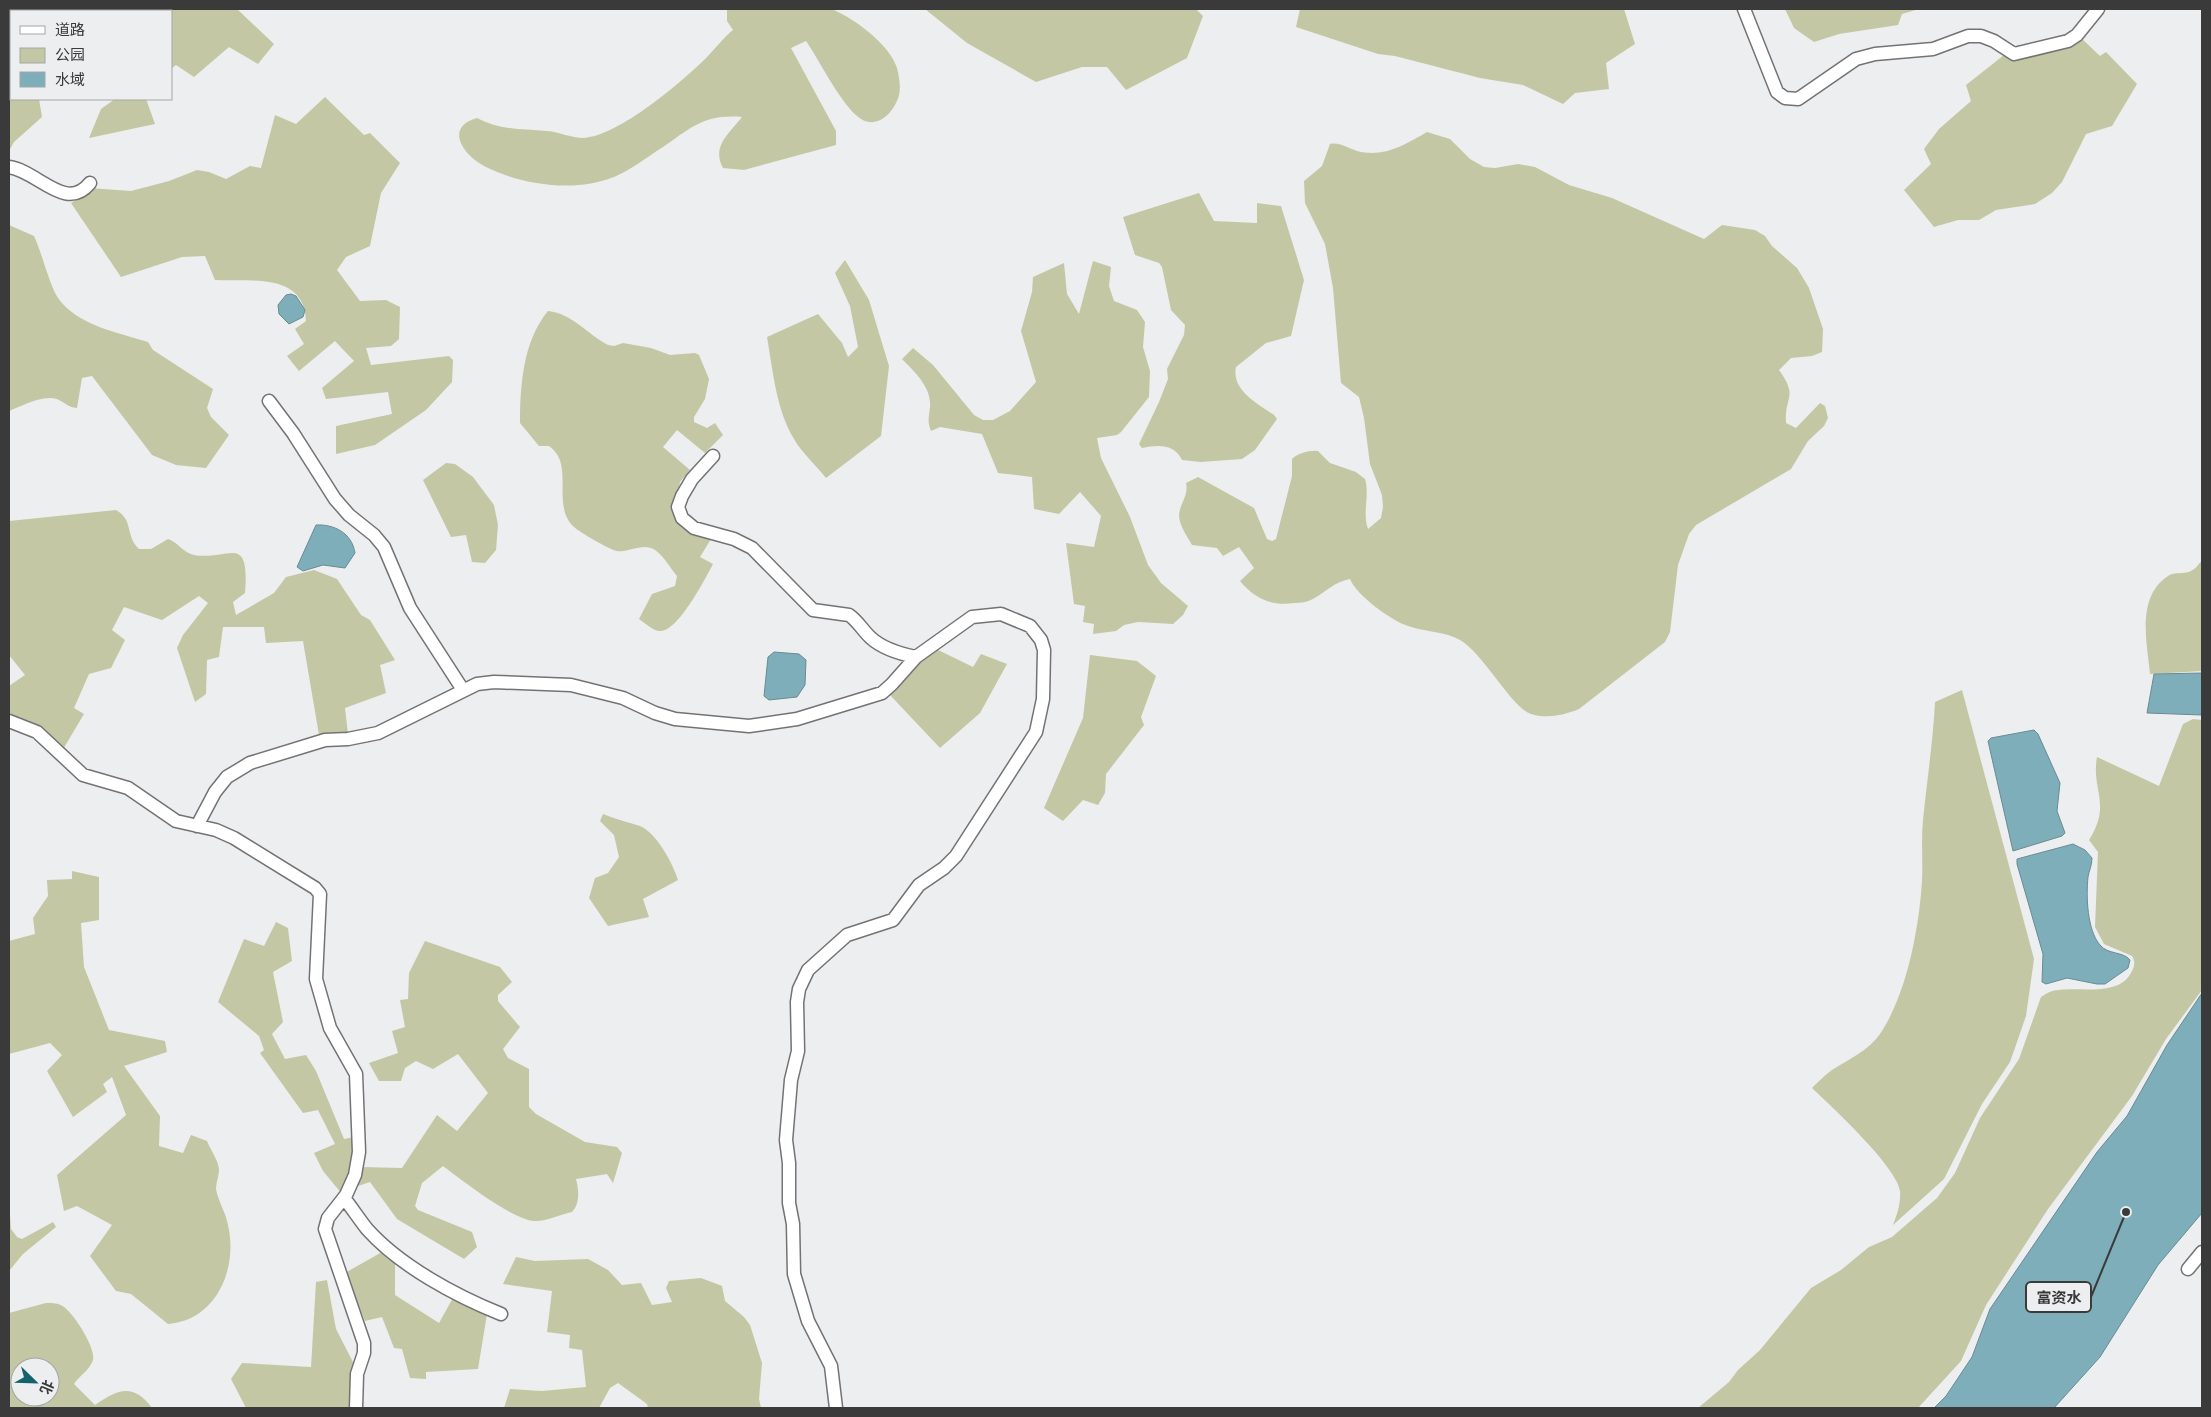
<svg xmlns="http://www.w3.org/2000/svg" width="2211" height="1417" viewBox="0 0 2211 1417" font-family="'Golos Text','Noto Sans SC',sans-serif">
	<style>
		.green { fill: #c4c7a4; fill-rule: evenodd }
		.water { fill: #7daeba; stroke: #698b94 }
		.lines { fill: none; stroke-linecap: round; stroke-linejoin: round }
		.minor-casing { stroke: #737375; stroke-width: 15 }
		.minor { stroke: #fff; stroke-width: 12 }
		.leader { fill: none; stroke: #3a3a3b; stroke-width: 2 }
		.callout-dot { fill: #3a3a3b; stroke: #edeeef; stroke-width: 2 }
		.callout { fill: #edeeef; stroke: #3a3a3b; stroke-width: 2 }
		.callout-label { font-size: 15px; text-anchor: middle; font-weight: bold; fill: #3a3a3b }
	</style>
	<rect width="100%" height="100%" fill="#edeeef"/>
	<path class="green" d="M 9,9 L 30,9 L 29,11 L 11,11 L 11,99 L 39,99 L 42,117 L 14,142 L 9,151 Z
		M 101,9 L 237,9 L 274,44 L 258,64 L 229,47 L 194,77 L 176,65 L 171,69 L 171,11 L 103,11 Z
		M 727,9 C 754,9 780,9 807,9 C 815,9 826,7 834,10 C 855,19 890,45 897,68 C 899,76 901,87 899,95 C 895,111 878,130 861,119 C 842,107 820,61 806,41 L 791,48 L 836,131 L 836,145 L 744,170 L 723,168 C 711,146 730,133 742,117 C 704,114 691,128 663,147 C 647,157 631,170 614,177 C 574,193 521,185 484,166 C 463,155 444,127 477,118 C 499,130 522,129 547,131 C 560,132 571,138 584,138 C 620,135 682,82 707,57 C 716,48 723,38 733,30 L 727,21 Z
		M 925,9 L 1196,9 L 1203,16 L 1187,58 L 1126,90 L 1107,67 L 1082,67 L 1036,82 L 967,43 Z
		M 1300,9 L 1624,9 L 1635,44 L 1606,63 L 1609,89 L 1575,93 L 1563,104 L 1523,85 L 1480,78 L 1395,56 L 1378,54 L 1296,27 Z
		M 1785,9 L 1919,9 L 1902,14 L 1898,25 L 1839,34 L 1814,42 L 1794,28 Z
		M 2080,37 L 2100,56 L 2106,52 L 2137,84 L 2112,126 L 2086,134 L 2062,182 L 2052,193 L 2035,204 L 1996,210 L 1979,220 L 1958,220 L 1934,227 L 1904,190 L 1931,164 L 1924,149 L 1939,129 L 1971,101 L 1966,85 L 2004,55 Z
		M 325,97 L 364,135 L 370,133 L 400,163 L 381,193 L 370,246 L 346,257 L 337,270 L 360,301 L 386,300 L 400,307 L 399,339 L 391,346 L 366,348 L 371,365 L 449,356 L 453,360 L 452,382 L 426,410 L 375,445 L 336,454 L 336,426 L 392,414 L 388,392 L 326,399 L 322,388 L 354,361 L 335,341 L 299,371 L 287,356 L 304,344 L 295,329 L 306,321 C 304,272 251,282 215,280 L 205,256 L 182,257 L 121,277 L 71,203 L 86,193 L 89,188 L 131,191 L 169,181 L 197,170 L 209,172 L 226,179 L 250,166 L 261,168 L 275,115 L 296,124 Z
		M 115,99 L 146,99 L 155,124 L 89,138 L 101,109 Z
		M 1427,132 L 1450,139 L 1470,159 L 1484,167 L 1495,168 L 1518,164 L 1535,167 L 1569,185 L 1612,198 L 1704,239 L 1722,225 L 1755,230 L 1765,236 L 1772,246 L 1797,268 L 1809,288 L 1823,329 L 1822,352 L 1812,356 L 1791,358 L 1779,370 C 1799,398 1784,396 1786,423 L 1796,428 L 1820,403 L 1825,406 L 1828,418 L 1824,426 L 1808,441 L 1791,469 L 1696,525 L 1689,534 L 1678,565 L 1670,632 L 1665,642 L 1579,709 C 1565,715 1546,719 1531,714 C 1511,707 1484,654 1460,640 C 1444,631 1425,632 1408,626 C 1392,621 1356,595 1350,579 C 1334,582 1327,591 1313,599 C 1307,602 1301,603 1294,603 C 1271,606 1255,599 1240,581 L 1254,568 L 1239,547 L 1223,556 L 1217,548 L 1192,545 C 1187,536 1179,525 1179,515 C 1180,503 1189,495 1186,483 L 1198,477 L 1254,508 L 1267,539 L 1272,541 L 1276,539 L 1292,476 L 1292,459 C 1298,453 1310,450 1318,451 L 1330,463 L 1356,472 L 1365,479 C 1370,495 1362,513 1368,529 L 1381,518 L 1383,507 L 1382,495 L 1370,464 L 1364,418 L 1359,397 L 1341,383 L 1333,288 L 1325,244 L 1305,203 L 1304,181 L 1322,166 L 1330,144 C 1339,142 1348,148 1357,151 C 1384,158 1404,145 1427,132 Z
		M 1199,193 L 1214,221 L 1257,223 L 1257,203 L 1281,206 L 1304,280 L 1291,336 L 1266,343 L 1236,367 C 1231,390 1258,404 1274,415 L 1277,419 L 1255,450 L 1242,459 L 1201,462 L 1182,460 C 1174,443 1157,445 1142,448 L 1139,444 L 1159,402 L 1168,379 L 1167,369 L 1184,335 L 1185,325 L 1171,310 L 1162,267 L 1159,263 L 1135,255 L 1123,217 Z
		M 9,225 L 34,236 C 42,253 49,284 58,298 C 78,326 117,332 148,342 L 153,350 L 213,389 L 207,408 L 211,417 L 229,435 L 206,468 L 176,465 L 152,455 L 92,376 L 82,378 L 77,408 C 68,407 67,404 59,400 C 45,393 22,406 9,411 Z
		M 845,260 L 869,300 L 889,366 L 881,436 L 826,478 C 816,465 802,453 794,439 C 776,409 773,371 767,337 L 818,314 L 842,343 L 848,357 L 858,347 L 850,306 L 835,273 Z
		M 1093,261 L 1111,267 L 1109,286 L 1114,301 L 1137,310 L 1145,322 L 1143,347 L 1150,371 L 1149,397 L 1121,432 L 1117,435 L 1097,438 L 1101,458 L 1130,517 L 1148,565 L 1161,583 L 1188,606 L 1183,615 L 1173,624 L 1138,622 L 1124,625 L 1116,631 L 1093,634 L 1094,624 L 1083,622 L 1085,606 L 1074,604 L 1066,543 L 1094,547 L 1101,516 L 1080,492 L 1059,514 L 1034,509 L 1032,477 L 998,473 L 982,434 L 940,427 L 931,431 C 927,421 929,417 930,407 C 932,388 914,371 902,359 L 913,348 L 933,365 L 974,415 L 983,420 L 993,420 L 1010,411 L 1036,382 L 1021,331 L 1032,292 L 1033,277 L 1064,263 L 1067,294 L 1079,314 Z
		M 548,311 C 573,314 587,334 608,345 L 614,346 L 623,343 L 651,348 L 670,355 L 695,353 L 699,355 L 709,379 L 705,399 L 694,417 L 694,422 L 707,428 L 715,423 L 723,435 L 705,453 L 677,430 L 663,447 L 690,470 L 680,482 L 674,517 L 680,525 L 711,539 L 700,557 L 713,564 C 705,579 678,632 660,631 C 653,631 645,623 639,619 L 652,594 L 675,586 L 677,576 C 670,568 664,556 655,550 C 643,542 629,553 617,551 C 608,549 581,533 574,527 C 550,505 576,465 549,446 L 539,446 L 520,423 C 520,386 523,341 548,311 Z
		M 446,463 L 455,464 L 473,477 L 494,505 L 498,525 L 496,550 L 485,563 L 472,562 L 466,535 L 451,537 L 423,480 Z
		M 116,510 C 134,520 125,536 139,549 L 151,549 L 168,539 C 178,542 183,553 194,555 C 228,561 250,531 245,593 L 233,602 L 236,615 L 274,593 L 286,577 L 314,570 L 337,579 L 361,615 L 370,620 L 395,660 L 380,665 L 386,693 L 345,708 L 348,734 L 319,735 L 303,641 L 266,643 L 264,627 L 223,627 L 219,657 L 207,660 L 206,694 L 195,702 L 177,648 L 183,635 L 208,603 L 199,596 L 162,620 L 124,607 L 112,630 L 125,640 L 111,668 L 89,674 L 74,708 L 84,714 L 62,751 C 44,733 35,721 9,716 L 9,686 L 25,675 L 9,655 L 9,521 Z
		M 2202,561 L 2202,671 L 2150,674 C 2147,642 2136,597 2168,576 C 2175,571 2183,575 2191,571 C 2196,569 2198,564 2202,561 Z
		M 934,648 L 973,667 L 981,654 L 1007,664 L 980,713 L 940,748 L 890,695 L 908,671 Z
		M 1090,655 L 1137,661 L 1156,676 L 1141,717 L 1144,725 L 1106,774 L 1105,793 L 1098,805 L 1083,800 L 1063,821 L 1044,808 L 1083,718 Z
		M 1962,690 L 2034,959 L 2026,1016 L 2010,1062 L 1982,1104 L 1944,1179 L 1893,1225 C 1897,1215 1901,1203 1900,1191 C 1897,1167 1832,1107 1812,1088 C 1818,1082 1825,1075 1832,1070 C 1849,1059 1868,1051 1880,1034 C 1907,994 1919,928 1922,881 C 1923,860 1921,840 1923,820 C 1927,780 1933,742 1935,702 Z
		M 2193,719 L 2202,720 L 2202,990 L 2166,1039 L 2132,1096 L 2048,1209 L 1986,1305 L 1961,1361 L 1918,1408 L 1698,1408 L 1729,1382 L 1738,1370 L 1760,1350 L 1811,1288 L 1841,1270 L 1869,1247 L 1892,1237 L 1937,1198 L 1955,1173 L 1980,1118 L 2019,1059 L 2041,997 C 2047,993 2052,990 2059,990 C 2082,987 2120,997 2132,971 C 2135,965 2135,961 2132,956 L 2104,944 L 2095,927 L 2098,852 L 2089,840 C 2112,804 2091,790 2097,757 L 2159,786 L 2183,724 Z
		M 603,814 C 615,819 628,822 640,826 C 657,833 673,864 678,880 L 643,899 L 649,917 L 608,926 L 589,898 L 595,878 L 608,873 L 619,857 L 614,835 L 600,821 Z
		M 72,871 L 99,877 L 99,920 L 81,923 L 84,967 L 109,1030 L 165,1041 L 167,1052 L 124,1066 L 160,1116 L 159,1146 L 183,1153 L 191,1135 L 207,1141 C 210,1149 219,1161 219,1170 C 219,1176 216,1182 216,1189 C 218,1201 226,1213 228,1225 C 238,1268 217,1320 168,1324 L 131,1294 L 116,1291 L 90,1256 L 112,1225 L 77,1206 L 64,1211 L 57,1175 L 126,1115 L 112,1077 L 103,1084 L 107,1092 L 73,1117 L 47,1071 L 62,1055 L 50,1043 L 9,1054 L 9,941 L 35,934 L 33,918 L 48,896 L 47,880 L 72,879 Z
		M 276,922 L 288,928 L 292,961 L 273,972 L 283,1022 L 272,1034 L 285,1059 L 306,1055 L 316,1071 L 344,1139 L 354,1137 C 354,1155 354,1179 342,1194 L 323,1171 L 314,1153 L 335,1144 L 318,1110 L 303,1113 L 260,1053 L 264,1050 L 259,1036 L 218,1002 L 244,939 L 264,946 Z
		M 425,941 L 500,967 L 512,982 L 498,995 L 498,1001 L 520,1027 L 503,1049 L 508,1058 L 529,1069 L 529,1107 L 536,1114 L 585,1142 L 617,1147 L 622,1153 L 613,1183 L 607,1174 L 576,1179 C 579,1190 580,1204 572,1212 C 561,1214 545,1222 534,1221 C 510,1218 463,1181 443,1166 L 422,1183 L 415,1206 L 418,1210 L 472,1232 L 477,1247 L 464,1259 L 397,1219 L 370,1182 L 355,1187 L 362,1167 L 402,1168 L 437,1115 L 457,1131 L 488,1093 L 458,1054 L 433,1069 L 416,1061 L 405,1068 L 401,1081 L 379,1081 L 369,1063 L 398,1053 L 392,1031 L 405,1027 L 400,1000 L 408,999 L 409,973 Z
		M 9,1201 L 11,1229 L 17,1237 L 22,1239 L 53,1222 L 56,1227 L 23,1254 L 9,1271 Z
		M 382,1252 L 395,1262 L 395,1295 L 439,1323 L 454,1296 L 487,1314 L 478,1369 L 426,1372 L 426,1379 L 410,1378 L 402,1349 L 394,1348 L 382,1317 L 365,1321 L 345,1273 Z
		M 516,1257 L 535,1261 L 588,1259 L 608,1270 L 622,1285 L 641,1283 L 652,1305 L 672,1302 L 666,1288 L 669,1281 L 701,1278 L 722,1286 L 725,1301 L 744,1317 L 750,1325 L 762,1363 L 759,1399 L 761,1408 L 648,1408 L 647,1404 L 618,1383 L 610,1388 L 599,1408 L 504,1408 L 510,1389 L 542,1391 L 586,1387 L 582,1350 L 569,1348 L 570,1335 L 547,1332 L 552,1291 L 503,1284 Z
		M 327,1280 L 336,1329 L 355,1366 L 352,1408 L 246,1408 L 231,1379 L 242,1363 L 311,1367 L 316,1282 Z
		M 46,1303 C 53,1303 59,1303 64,1307 C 74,1314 96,1348 93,1360 C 90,1370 79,1376 74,1384 L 95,1405 C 117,1390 133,1382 152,1408 L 9,1408 L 9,1313 ZM 20,1367 L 50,1367 L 50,1397 L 20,1397 Z"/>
	<path class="water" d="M 291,294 L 296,296 L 305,310 L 303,317 L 289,324 L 279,314 L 278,305 L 286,295 Z
		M 316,525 C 334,524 352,533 355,553 L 345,568 L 323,565 L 303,571 L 297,567 Z
		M 774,652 L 799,654 L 806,660 L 805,685 L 797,697 L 769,700 L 764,696 L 768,657 Z
		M 2202,673 L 2202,715 L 2147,713 L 2154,674 Z
		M 2034,730 L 2038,734 L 2060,783 L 2057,811 L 2065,833 L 2062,836 L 2013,851 L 1988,741 L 1991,738 Z
		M 2073,844 L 2085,850 L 2092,858 C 2092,865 2089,871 2088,877 C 2086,896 2087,930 2100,945 C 2108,955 2123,951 2130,960 L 2128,968 L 2105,984 L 2097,984 L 2067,978 L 2046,984 L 2042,982 L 2043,954 L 2017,864 L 2017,859 Z
		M 2202,993 L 2202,1213 L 2158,1265 L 2100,1357 L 2054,1408 L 1934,1408 L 1946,1396 L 1972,1357 L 1990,1309 L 2097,1152 L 2127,1116 L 2167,1045 Z"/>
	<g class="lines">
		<g class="minor-casing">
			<path id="minor" d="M 1744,9 L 1777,92 L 1785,98 L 1798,99 L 1856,59 L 1875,54 L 1933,49 L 1968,36 L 1981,36 L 1994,41 L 2014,54 L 2068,41 L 2077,35 L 2098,9
				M 9,167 C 38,171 66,213 90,183
				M 269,401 L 293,433 L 335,499 L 349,515 L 374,535 L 384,547 L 410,608 L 463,690
				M 713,456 L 692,479 L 682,496 L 678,507 L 682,518 L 694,528 L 734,539 L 752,548 L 813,610 L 849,615 C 858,621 863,631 871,638 C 883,649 901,654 916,657
				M 9,721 L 37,732 L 83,775 L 128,788 L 176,821 L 216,830 L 234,838 L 315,888 L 320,894 L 316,979 L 330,1028 L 356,1074 L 359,1152 L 355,1175 L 346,1195 L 328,1218 L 325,1229 L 364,1343 L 364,1353 L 357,1374 L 356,1408
				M 197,826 L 215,792 L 227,777 L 250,763 L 325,740 L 348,739 L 378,733 L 477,684 L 494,682 L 571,685 L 623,698 L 655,713 L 675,719 L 749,726 L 797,719 L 882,693 L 892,684 L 916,657 L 972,617 L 1001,614 L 1030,626 L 1041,640 L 1044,650 L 1043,699 L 1036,732 L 956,856 L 944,868 L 919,885 L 893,920 L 847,935 L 808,970 L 799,989 L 797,1002 L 798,1051 L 791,1080 L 786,1140 L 789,1163 L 789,1203 L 793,1224 L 794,1274 L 808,1321 L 831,1366 L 836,1408
				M 344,1198 C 352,1208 359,1219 367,1229 C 400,1266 456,1296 501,1314
				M 2188,1269 L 2202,1252"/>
		</g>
		<use href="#minor" class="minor"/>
	</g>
	<path class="leader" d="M2126 1212L2091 1297"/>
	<circle class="callout-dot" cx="2126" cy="1212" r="5"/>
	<rect class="callout" x="2026" y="1282" width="65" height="30" rx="5"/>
	<g class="callout-label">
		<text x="2059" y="1303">富资水</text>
	</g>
	<rect width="2211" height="1417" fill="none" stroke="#3a3a3b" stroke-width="20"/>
	<rect x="10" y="10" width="162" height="90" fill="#edeeef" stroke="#a5a6a7"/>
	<rect x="20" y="26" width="25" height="8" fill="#ffffff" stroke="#a5a6a7"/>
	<text x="55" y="35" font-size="15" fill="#3a3a3b">道路</text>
	<rect x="20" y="48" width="25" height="15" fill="#c4c7a4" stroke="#a5a6a7"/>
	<text x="55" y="60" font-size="15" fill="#3a3a3b">公园</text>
	<rect x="20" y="72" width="25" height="15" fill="#7daeba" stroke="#a5a6a7"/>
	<text x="55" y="85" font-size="15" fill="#3a3a3b">水域</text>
	<g transform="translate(35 1382) rotate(113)"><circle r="24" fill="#edeeef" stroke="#a5a6a7"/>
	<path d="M0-4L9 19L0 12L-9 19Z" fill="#14626b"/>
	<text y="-8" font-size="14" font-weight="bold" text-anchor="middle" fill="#3a3a3b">北</text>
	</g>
</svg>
